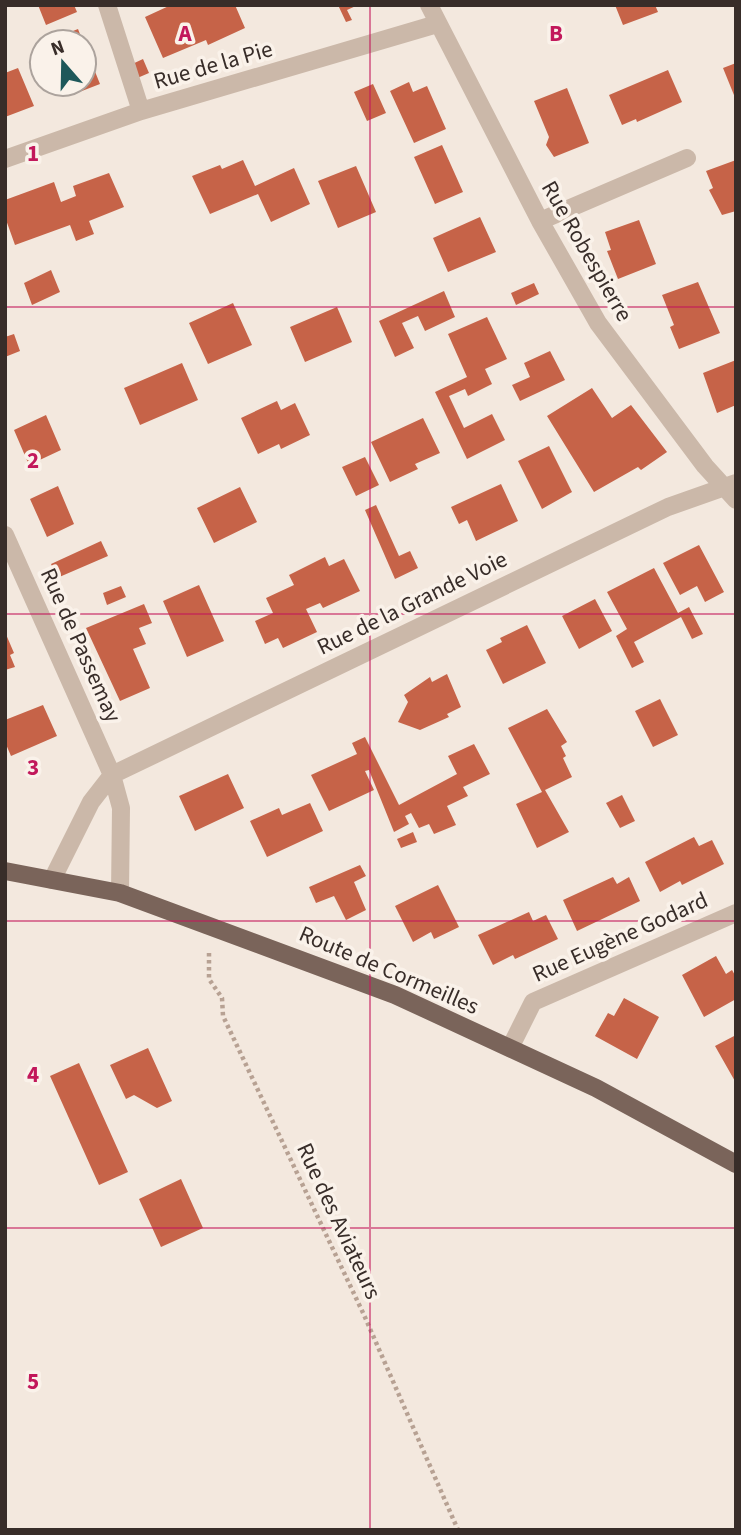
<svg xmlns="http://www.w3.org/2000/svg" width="741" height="1535" viewBox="0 0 741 1535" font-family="'Source Sans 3',sans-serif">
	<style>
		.building { fill: #c66348 }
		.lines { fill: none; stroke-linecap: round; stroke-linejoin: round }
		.path { stroke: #b7a193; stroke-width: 4.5; stroke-dasharray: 3.5 3.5; stroke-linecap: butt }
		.minor { stroke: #cbb8a9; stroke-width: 18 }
		.major { stroke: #7a645a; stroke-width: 18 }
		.grid { fill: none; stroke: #c2185b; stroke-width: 2; stroke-opacity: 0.55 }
		.labels { text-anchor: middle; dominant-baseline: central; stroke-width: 7; stroke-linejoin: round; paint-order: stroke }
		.street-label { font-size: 23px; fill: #382d29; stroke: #faf2ea }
		.grid-label { font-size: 23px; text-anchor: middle; font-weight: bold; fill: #c2185b; stroke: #faf2ea; stroke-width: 7; stroke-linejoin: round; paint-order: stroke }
	</style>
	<rect width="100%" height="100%" fill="#f3e8de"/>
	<path class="building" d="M 38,5 L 74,5 L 77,12 L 46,25 Z
		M 171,5 L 235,5 L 245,28 L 208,45 L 206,40 L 163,58 L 145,17 Z
		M 338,5 L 358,5 L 347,10 L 352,20 L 346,22 Z
		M 615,5 L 655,5 L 658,12 L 623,25 Z
		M 78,29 L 83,42 L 45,42 Z
		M 84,44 L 100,84 L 69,96 L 64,84 L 84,84 Z
		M 143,59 L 149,73 L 135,79 L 128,66 Z
		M 736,63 L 736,100 L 723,68 Z
		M 18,68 L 34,106 L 5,117 L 5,73 Z
		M 668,70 L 682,102 L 637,122 L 636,119 L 622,125 L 609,95 Z
		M 409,82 L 413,92 L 427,86 L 446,129 L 414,143 L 390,91 Z
		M 373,84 L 386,113 L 367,121 L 354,92 Z
		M 567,88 L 589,143 L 554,157 L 546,145 L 549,137 L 534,101 Z
		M 442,145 L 463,192 L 435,204 L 414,157 Z
		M 243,160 L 255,186 L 294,168 L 310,204 L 271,222 L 258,194 L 210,214 L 192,176 L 220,165 L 222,169 Z
		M 736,160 L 736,211 L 722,215 L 709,190 L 713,188 L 706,171 Z
		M 356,166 L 376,212 L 338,228 L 318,181 Z
		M 109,173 L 124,207 L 89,221 L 94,234 L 76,241 L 70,225 L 15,245 L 5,217 L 5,200 L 54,182 L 61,202 L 76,196 L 73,186 Z
		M 480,217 L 496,252 L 448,272 L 433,238 Z
		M 639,220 L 656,264 L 618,279 L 607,251 L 611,250 L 605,232 Z
		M 51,270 L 60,292 L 32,305 L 24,283 Z
		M 698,282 L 720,333 L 679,349 L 670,327 L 674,325 L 662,295 Z
		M 534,283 L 539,294 L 516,305 L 511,293 Z
		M 444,291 L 455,317 L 425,331 L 418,316 L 402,323 L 414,348 L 395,357 L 379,321 Z
		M 233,303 L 252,345 L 208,364 L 189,323 Z
		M 337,307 L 352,342 L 305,362 L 290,327 Z
		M 487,317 L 507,359 L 485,369 L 492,384 L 468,396 L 465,389 L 449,396 L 464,428 L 492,414 L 505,440 L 467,459 L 435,392 L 467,377 L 448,334 Z
		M 14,334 L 20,351 L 5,357 L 5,337 Z
		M 550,351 L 565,380 L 520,401 L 512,385 L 530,377 L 524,363 Z
		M 736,360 L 736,405 L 717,413 L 703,373 Z
		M 182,363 L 198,400 L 140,425 L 124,388 Z
		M 592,388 L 612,418 L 631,405 L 667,452 L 641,470 L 638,467 L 594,492 L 547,416 Z
		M 277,401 L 281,410 L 295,403 L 310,435 L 281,449 L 279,444 L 258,454 L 241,418 Z
		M 46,415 L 61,450 L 29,465 L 14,430 Z
		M 423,418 L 440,453 L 415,464 L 418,469 L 390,482 L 371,442 Z
		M 549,446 L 572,492 L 542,509 L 518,461 Z
		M 365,457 L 379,485 L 356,496 L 342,467 Z
		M 501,484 L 518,521 L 476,541 L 467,520 L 459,524 L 451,507 Z
		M 58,486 L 74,524 L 47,537 L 30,499 Z
		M 240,487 L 257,522 L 214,543 L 197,508 Z
		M 376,505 L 399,556 L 410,551 L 418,568 L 395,579 L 365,510 Z
		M 101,541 L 108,556 L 57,578 L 51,564 Z
		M 699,545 L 724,592 L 705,602 L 697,586 L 680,595 L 663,563 Z
		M 325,557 L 329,566 L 344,559 L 360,591 L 323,608 L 320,603 L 306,609 L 317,632 L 283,648 L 278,638 L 265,644 L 255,621 L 273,613 L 266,598 L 294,585 L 289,575 Z
		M 654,568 L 678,613 L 689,607 L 703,634 L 692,639 L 681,617 L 634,642 L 644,662 L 632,668 L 616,636 L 627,629 L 607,592 Z
		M 199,585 L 224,641 L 187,657 L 163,601 Z
		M 121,586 L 126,597 L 107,605 L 103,593 Z
		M 595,599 L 612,631 L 579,649 L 562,616 Z
		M 144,604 L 152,623 L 139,628 L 146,644 L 133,649 L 150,688 L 120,701 L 86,628 Z
		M 527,625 L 546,663 L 503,684 L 486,650 L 502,642 L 500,638 Z
		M 5,632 L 14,653 L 10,655 L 15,667 L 5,670 Z
		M 447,674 L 461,707 L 447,714 L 449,717 L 420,730 L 398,722 L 408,702 L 404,695 L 430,677 L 432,682 Z
		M 660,699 L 678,735 L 653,747 L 635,711 Z
		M 43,705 L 57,736 L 11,756 L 5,742 L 5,720 Z
		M 547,709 L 567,742 L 561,746 L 566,756 L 563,758 L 572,777 L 545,790 L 569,832 L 537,848 L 516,804 L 542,792 L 508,728 Z
		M 365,737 L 399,805 L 457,774 L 448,756 L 474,744 L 490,774 L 463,787 L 468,796 L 447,806 L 456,825 L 434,834 L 429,824 L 419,828 L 411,813 L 405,816 L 409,824 L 394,832 L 369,770 L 365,771 L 374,790 L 329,811 L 311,775 L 357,754 L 352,743 Z
		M 228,774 L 244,808 L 195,831 L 179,796 Z
		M 622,795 L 635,821 L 620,828 L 606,803 Z
		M 310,803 L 323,831 L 267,857 L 250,821 L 279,808 L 282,815 Z
		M 413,832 L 417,842 L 401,848 L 397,839 Z
		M 694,837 L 699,846 L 712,840 L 724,864 L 682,885 L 680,881 L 660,892 L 645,862 Z
		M 360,865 L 366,876 L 354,882 L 366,910 L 346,920 L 334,896 L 316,903 L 309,887 Z
		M 613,877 L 617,884 L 629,877 L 640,901 L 577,931 L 563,900 Z
		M 438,885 L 459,927 L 434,939 L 431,932 L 413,942 L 395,906 Z
		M 529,912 L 533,921 L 546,915 L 558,939 L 515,959 L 513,955 L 493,965 L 478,935 Z
		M 716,956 L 726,974 L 732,970 L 736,977 L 736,999 L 704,1017 L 682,975 Z
		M 624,998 L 659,1017 L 637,1059 L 595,1036 L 608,1013 L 614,1016 Z
		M 736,1035 L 736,1083 L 715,1046 Z
		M 148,1048 L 172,1101 L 157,1108 L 134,1095 L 126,1099 L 110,1065 Z
		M 79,1063 L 128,1172 L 99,1185 L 50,1076 Z
		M 181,1179 L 203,1228 L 161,1247 L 139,1199 Z"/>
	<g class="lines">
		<path class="path" d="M 209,953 L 209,979 L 222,998 L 223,1016 L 364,1315 L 458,1530"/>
		<path class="minor" d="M 107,5 L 141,111
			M 429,5 L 540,221 L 598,323 L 705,466 L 736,500
			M 5,159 L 141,111 L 437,24
			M 540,221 L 687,158
			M 5,535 L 112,775 L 121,808 L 120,893
			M 52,880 L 91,802 L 112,775 L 668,507 L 736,483
			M 510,1048 L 533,1002 L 736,913"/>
		<path class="major" d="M 5,871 L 120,893 L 395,995 L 596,1088 L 736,1164"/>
	</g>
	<path class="grid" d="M 370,5 L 370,1530M 5,307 L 736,307M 5,614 L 736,614M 5,921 L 736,921M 5,1228 L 736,1228"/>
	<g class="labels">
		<g class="street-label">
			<text transform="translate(213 65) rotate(-16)">Rue de la Pie</text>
			<text transform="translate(587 251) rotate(60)">Rue Robespierre</text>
			<text transform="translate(412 603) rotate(-26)">Rue de la Grande Voie</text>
			<text transform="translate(81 645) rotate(66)">Rue de Passemay</text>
			<text transform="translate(620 937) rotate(-24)">Rue Eugène Godard</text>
			<text transform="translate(389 970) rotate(23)">Route de Cormeilles</text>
			<text transform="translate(339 1221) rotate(65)">Rue des Aviateurs</text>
		</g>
	</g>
	<g class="grid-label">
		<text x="185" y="41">A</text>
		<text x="556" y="41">B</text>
		<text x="33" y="161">1</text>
		<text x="33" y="468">2</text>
		<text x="33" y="775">3</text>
		<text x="33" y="1082">4</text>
		<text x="33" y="1389">5</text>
	</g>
	<rect width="741" height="1535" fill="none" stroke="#382d29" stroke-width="14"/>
	<g transform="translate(63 63) rotate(340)"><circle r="33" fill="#faf2ea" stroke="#aca39d" stroke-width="2"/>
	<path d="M0-5L12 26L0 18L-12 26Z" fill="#1e585a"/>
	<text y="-10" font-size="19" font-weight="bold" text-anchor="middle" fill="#382d29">N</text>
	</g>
</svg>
